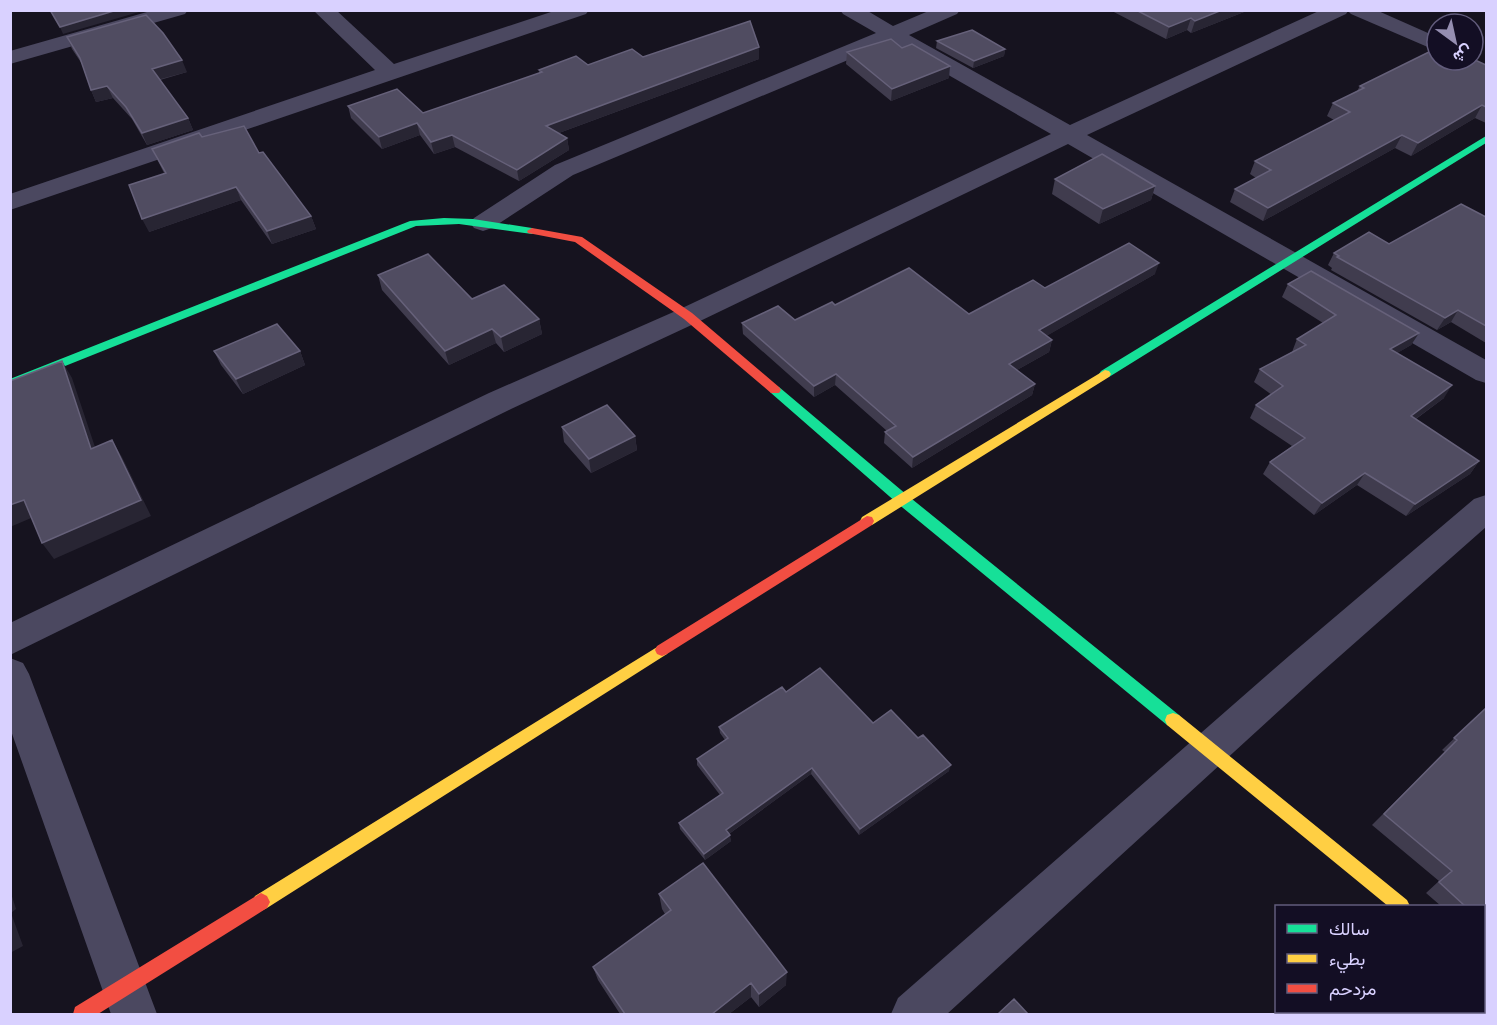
<svg xmlns="http://www.w3.org/2000/svg" width="1497" height="1025" viewBox="0 0 1497 1025" font-family="'PT Sans Narrow',Vazirmatn,sans-serif">
	<style>
		.lines { fill: none; stroke-linecap: round; stroke-linejoin: round }
		.street { fill: #4b4860; fill-rule: evenodd }
		.fast { fill: #16e098; fill-rule: evenodd }
		.slow { fill: #ffcf43; fill-rule: evenodd }
		.jam { fill: #f24e42; fill-rule: evenodd }
		.wall { fill: #403c4e }
		.shaded-wall { fill: #282533 }
		.building { fill: #504c61; stroke: #66617a; stroke-width: 1.5 }
	</style>
	<rect width="100%" height="100%" fill="#16131f"/>
	<g class="lines">
		<path class="street" d="M 154,10 L 188,10 L 185,14 L 10,64 L 10,51 Z
			M 313,10 L 336,10 L 394,64 L 557,10 L 589,10 L 586,14 L 10,210 L 10,194 L 375,70 Z
			M 840,10 L 866,10 L 893,26 L 931,10 L 960,10 L 957,14 L 909,35 L 1070,125 L 1321,10 L 1376,10 L 1437,37 L 1437,51 L 1351,14 L 1348,11 L 1346,14 L 1087,135 L 1486,360 L 1486,383 L 1476,380 L 1068,144 L 698,322 L 511,409 L 10,655 L 10,623 L 489,393 L 678,310 L 1051,134 L 891,42 L 573,175 L 492,228 L 483,231 L 474,228 L 470,223 L 474,218 L 555,165 L 876,33 L 843,14 Z
			M 1486,495 L 1486,527 L 1315,678 L 947,1014 L 891,1014 L 898,998 L 1289,656 L 1474,499 Z
			M 10,658 L 23,663 L 29,674 L 157,1014 L 111,1014 L 10,728 Z
			M 1484,952 L 1486,953 L 1486,998 L 1484,997 Z"/>
		<path class="fast" d="M 1486,136 L 1486,143 L 1109,377 L 1101,377 L 1099,374 L 1101,371 Z
			M 444,218 L 473,219 L 532,228 L 537,231 L 532,234 L 459,224 L 416,226 L 10,388 L 10,379 L 410,221 Z
			M 775,386 L 779,387 L 907,495 L 1179,715 L 1181,720 L 1179,725 L 1173,727 L 1167,725 L 897,503 L 771,393 L 769,390 L 771,387 Z"/>
		<path class="slow" d="M 1105,370 L 1109,371 L 1111,374 L 1109,377 L 872,525 L 862,525 L 860,521 L 862,517 Z
			M 662,644 L 667,646 L 669,650 L 667,654 L 267,908 L 261,911 L 255,908 L 252,902 L 255,896 Z
			M 1173,713 L 1179,715 L 1407,900 L 1410,906 L 1388,906 L 1167,725 L 1165,720 L 1167,715 Z"/>
		<path class="jam" d="M 532,228 L 582,237 L 692,313 L 779,387 L 781,390 L 779,393 L 771,393 L 684,319 L 575,242 L 528,233 L 527,231 Z
			M 867,516 L 872,517 L 874,521 L 872,525 L 667,654 L 662,656 L 657,654 L 655,650 L 657,646 Z
			M 261,893 L 267,896 L 270,902 L 267,908 L 98,1014 L 73,1014 L 75,1007 Z"/>
	</g>
	<path class="wall" d="M 1110,10 L 1249,10 L 1191,33 L 1187,30 L 1166,39 Z
		M 67,37 L 187,72 L 160,80 L 188,118 L 193,130 L 147,145 L 132,119 L 113,98 L 96,102 L 91,90 L 82,64 L 72,49 Z
		M 937,41 L 1005,49 L 1004,56 L 973,68 L 936,48 Z
		M 759,47 L 759,59 L 559,133 L 567,138 L 569,150 L 519,181 L 455,147 L 434,154 L 420,135 L 382,149 L 351,118 L 348,106 L 423,113 L 539,73 L 539,70 L 588,65 L 643,57 Z
		M 902,48 L 949,78 L 891,101 L 846,64 L 847,52 Z
		M 1486,65 L 1486,123 L 1475,118 L 1411,156 L 1395,148 L 1263,221 L 1230,202 L 1235,189 L 1256,178 L 1250,174 L 1255,161 L 1334,120 L 1327,116 L 1333,103 L 1357,91 L 1360,86 Z
		M 202,137 L 259,153 L 311,216 L 316,229 L 272,244 L 241,200 L 149,232 L 164,173 L 152,149 Z
		M 1055,179 L 1155,186 L 1151,200 L 1099,224 L 1052,194 Z
		M 1486,217 L 1486,343 L 1451,322 L 1437,330 L 1331,270 L 1332,268 L 1328,265 L 1334,253 L 1389,244 Z
		M 1155,274 L 1046,336 L 1052,340 L 1049,352 L 1017,370 L 1035,384 L 1032,395 L 912,468 L 884,443 L 885,432 L 887,431 L 835,385 L 814,397 L 743,334 L 742,323 L 969,314 L 1045,288 Z
		M 378,275 L 472,299 L 539,319 L 542,334 L 504,352 L 496,343 L 449,365 L 382,290 Z
		M 1288,284 L 1419,333 L 1411,345 L 1397,353 L 1444,398 L 1416,419 L 1479,461 L 1470,474 L 1406,516 L 1357,485 L 1314,515 L 1263,474 L 1270,462 L 1292,446 L 1250,418 L 1256,405 L 1272,395 L 1254,382 L 1260,369 L 1292,352 L 1297,339 L 1323,323 L 1282,297 Z
		M 214,351 L 300,351 L 305,365 L 243,394 L 221,365 Z
		M 562,427 L 635,436 L 637,450 L 591,473 L 564,442 Z
		M 786,692 L 873,723 L 949,771 L 859,835 L 811,774 L 729,834 L 731,841 L 705,860 L 680,829 L 679,823 L 720,795 L 697,765 L 697,759 L 725,740 L 720,733 L 719,727 Z
		M 1486,708 L 1486,938 L 1484,935 L 1484,906 L 1441,906 L 1426,893 L 1439,881 L 1372,825 L 1445,752 L 1442,750 Z
		M 659,894 L 786,985 L 759,1007 L 751,997 L 729,1014 L 620,1014 L 598,980 L 593,967 L 665,914 L 662,909 Z"/>
	<path class="shaded-wall" d="M 117,10 L 138,10 L 139,12 L 63,34 L 60,27 Z
		M 1222,10 L 1249,10 L 1191,33 L 1195,21 Z
		M 1191,18 L 1187,30 L 1166,39 L 1169,27 Z
		M 759,47 L 759,59 L 548,137 L 546,126 Z
		M 1005,49 L 1004,56 L 973,68 L 974,61 Z
		M 182,60 L 187,72 L 157,80 L 152,69 Z
		M 950,66 L 949,78 L 891,101 L 892,89 Z
		M 107,86 L 113,98 L 96,102 L 91,90 Z
		M 1482,105 L 1475,118 L 1411,156 L 1418,143 Z
		M 188,118 L 193,130 L 147,145 L 142,133 Z
		M 417,123 L 420,135 L 382,149 L 379,137 Z
		M 452,135 L 455,147 L 434,154 L 431,142 Z
		M 1402,135 L 1395,148 L 1263,221 L 1268,208 Z
		M 567,138 L 569,150 L 519,181 L 517,170 Z
		M 1155,186 L 1151,200 L 1099,224 L 1103,209 Z
		M 236,187 L 241,200 L 149,232 L 142,219 Z
		M 311,216 L 316,229 L 272,244 L 267,231 Z
		M 1159,263 L 1155,274 L 1036,342 L 1039,330 Z
		M 1458,310 L 1451,322 L 1437,330 L 1445,318 Z
		M 539,319 L 542,334 L 504,352 L 501,337 Z
		M 492,329 L 496,343 L 449,365 L 445,351 Z
		M 1419,333 L 1411,345 L 1382,362 L 1390,349 Z
		M 1052,340 L 1049,352 L 1006,376 L 1009,364 Z
		M 300,351 L 305,365 L 243,394 L 236,379 Z
		M 62,361 L 72,378 L 101,465 L 91,449 Z
		M 836,374 L 835,385 L 814,397 L 814,386 Z
		M 1035,384 L 1032,395 L 912,468 L 913,457 Z
		M 1452,385 L 1444,398 L 1403,428 L 1411,416 Z
		M 635,436 L 637,450 L 591,473 L 589,459 Z
		M 112,440 L 122,457 L 151,516 L 54,559 L 42,543 Z
		M 1479,461 L 1470,474 L 1406,516 L 1415,504 Z
		M 1365,473 L 1357,485 L 1314,515 L 1322,503 Z
		M 24,500 L 36,516 L 10,527 L 10,505 Z
		M 951,765 L 949,771 L 859,835 L 860,829 Z
		M 812,768 L 811,774 L 726,836 L 726,830 Z
		M 730,835 L 731,841 L 705,860 L 704,854 Z
		M 10,890 L 16,909 L 11,913 L 23,946 L 10,953 Z
		M 787,972 L 786,985 L 759,1007 L 759,994 Z
		M 751,983 L 751,997 L 729,1014 L 712,1014 Z"/>
	<path class="building" d="M 50,10 L 117,10 L 60,27 Z
		M 1136,10 L 1222,10 L 1195,21 L 1191,18 L 1169,27 Z
		M 146,15 L 163,33 L 182,60 L 152,69 L 188,118 L 142,133 L 126,107 L 107,86 L 91,90 L 80,58 L 67,37 Z
		M 750,21 L 759,47 L 546,126 L 567,138 L 517,170 L 452,135 L 431,142 L 417,123 L 379,137 L 348,106 L 397,89 L 423,113 L 542,72 L 539,70 L 576,56 L 588,65 L 632,49 L 643,57 Z
		M 972,30 L 1005,49 L 974,61 L 937,41 Z
		M 891,39 L 902,48 L 912,44 L 950,66 L 892,89 L 847,52 Z
		M 1437,48 L 1437,60 L 1473,59 L 1486,65 L 1486,107 L 1482,105 L 1418,143 L 1402,135 L 1268,208 L 1235,189 L 1271,170 L 1255,161 L 1350,112 L 1333,103 L 1364,88 L 1360,86 Z
		M 244,126 L 259,153 L 263,152 L 311,216 L 267,231 L 236,187 L 142,219 L 129,185 L 166,173 L 152,149 L 199,133 L 202,137 Z
		M 1102,154 L 1155,186 L 1103,209 L 1055,179 Z
		M 1461,204 L 1486,217 L 1486,326 L 1458,310 L 1445,318 L 1337,257 L 1339,256 L 1334,253 L 1369,232 L 1389,244 Z
		M 1129,243 L 1159,263 L 1039,330 L 1052,340 L 1009,364 L 1035,384 L 913,457 L 885,432 L 896,426 L 836,374 L 814,386 L 742,323 L 778,306 L 795,320 L 832,302 L 835,305 L 909,268 L 969,314 L 1033,280 L 1045,288 Z
		M 428,254 L 472,299 L 504,285 L 539,319 L 501,337 L 492,329 L 445,351 L 378,275 Z
		M 1311,271 L 1419,333 L 1390,349 L 1452,385 L 1411,416 L 1479,461 L 1415,504 L 1365,473 L 1322,503 L 1270,462 L 1305,438 L 1256,405 L 1283,386 L 1260,369 L 1306,345 L 1297,339 L 1336,315 L 1288,284 Z
		M 277,324 L 300,351 L 236,379 L 214,351 Z
		M 62,361 L 91,449 L 112,440 L 141,500 L 42,543 L 24,500 L 10,505 L 10,381 Z
		M 607,405 L 635,436 L 589,459 L 562,427 Z
		M 820,668 L 873,723 L 891,710 L 918,738 L 923,735 L 951,765 L 860,829 L 812,768 L 726,830 L 730,835 L 704,854 L 679,823 L 723,793 L 697,759 L 728,738 L 719,727 L 782,687 L 786,692 Z
		M 1486,708 L 1486,927 L 1484,924 L 1484,906 L 1465,906 L 1439,882 L 1452,871 L 1384,814 L 1457,740 L 1454,738 Z
		M 703,863 L 787,972 L 759,994 L 751,983 L 712,1014 L 625,1014 L 593,967 L 671,910 L 659,894 Z
		M 1014,999 L 1028,1014 L 998,1014 Z"/>
	<rect width="1497" height="1025" fill="none" stroke="#d9d1ff" stroke-width="24"/>
	<rect x="1275" y="905" width="210" height="108" fill="#130e24" stroke="#625c7c" stroke-width="1.5"/>
	<rect x="1287" y="924" width="30" height="9" fill="#16e098" stroke="#625c7c" stroke-width="1.5"/>
	<text x="1329" y="935" font-size="18" fill="#d9d1ff">سالك</text>
	<rect x="1287" y="954" width="30" height="9" fill="#ffcf43" stroke="#625c7c" stroke-width="1.5"/>
	<text x="1329" y="965" font-size="18" fill="#d9d1ff">بطيء</text>
	<rect x="1287" y="984" width="30" height="9" fill="#f24e42" stroke="#625c7c" stroke-width="1.5"/>
	<text x="1329" y="995" font-size="18" fill="#d9d1ff">مزدحم</text>
	<g transform="translate(1455 42) rotate(147)"><circle r="28" fill="#130e24" stroke="#625c7c" stroke-width="1.5"/>
	<path d="M0-4.5L10 22L0 15L-10 22Z" fill="#958eb1"/>
	<text y="-9" font-size="16" font-weight="bold" text-anchor="middle" fill="#d9d1ff">ش</text>
	</g>
</svg>
